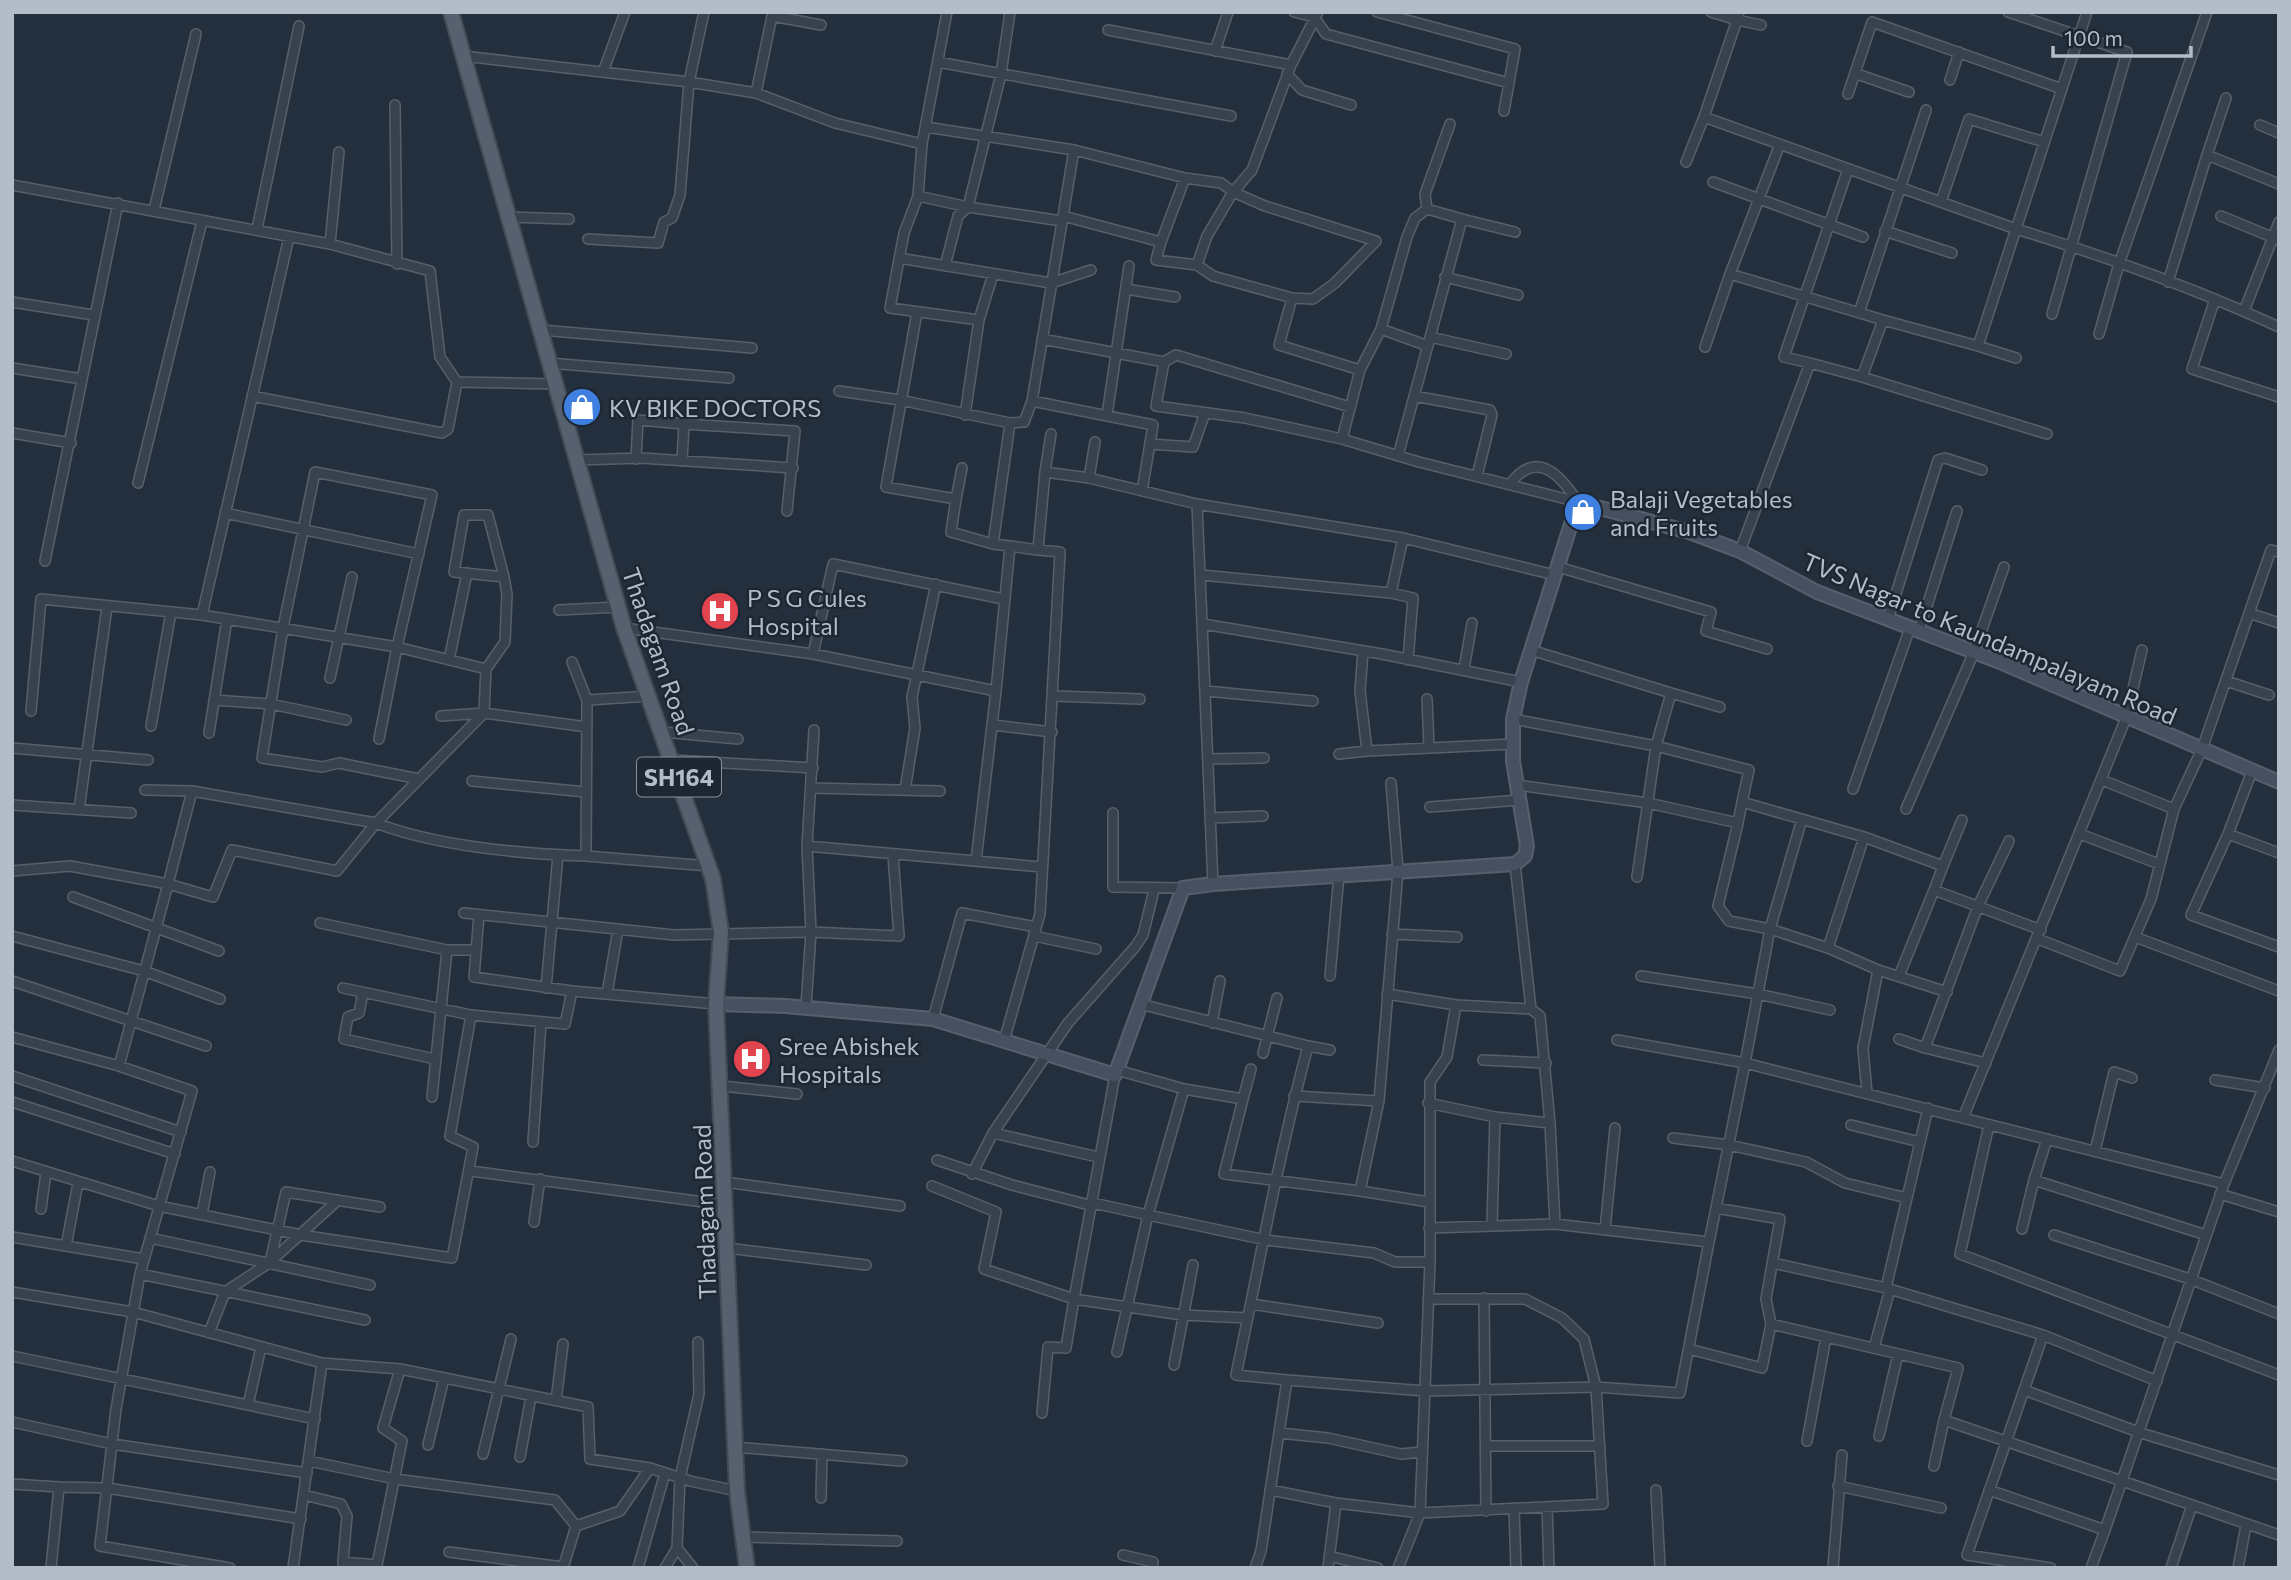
<svg xmlns="http://www.w3.org/2000/svg" width="2291" height="1580" viewBox="0 0 2291 1580" font-family="Commissioner,sans-serif">
	<style>
		.lines { fill: none; stroke-linecap: round; stroke-linejoin: round }
		.street-casing { stroke: #565f6c; stroke-width: 12 }
		.secondary-casing { stroke: #565f6c; stroke-width: 16 }
		.primary-casing { stroke: #414a57; stroke-width: 18 }
		.street { stroke: #38414e; stroke-width: 9 }
		.secondary { stroke: #465061; stroke-width: 12 }
		.primary { stroke: #56606e; stroke-width: 14 }
		.labels { text-anchor: middle; dominant-baseline: central; stroke-width: 5; stroke-linejoin: round; paint-order: stroke }
		.shield { fill: #1d2633; stroke: #878f9c; stroke-width: 2 }
		.shield-label { font-size: 23px; font-weight: bold; fill: #b4bcc9 }
		.poi-label { font-size: 24px; fill: #b4bcc9; stroke: #1d2633; text-anchor: start }
		.street-label { font-size: 24px; fill: #b4bcc9; stroke: #1d2633 }
	</style>
	<rect width="100%" height="100%" fill="#242f3e"/>
	<g class="lines">
		<g class="street-casing">
			<path id="street" d="M 1010,12 L 1001,74 L 968,207 L 1062,221
				M 1294,12 L 1314,17 L 1326,34 L 1509,83
				M 1377,12 L 1515,49 L 1504,111
				M 1711,12 L 1737,20 L 1704,117 L 2016,229 L 2087,12
				M 1739,12 L 1737,20 L 1761,25
				M 2008,12 L 2127,52 L 2052,314
				M 1108,30 L 1291,65
				M 1215,51 L 1228,12
				M 463,56 L 689,82 L 756,93 L 835,123 L 922,144 L 947,12
				M 938,62 L 1231,116
				M 603,72 L 625,12
				M 1287,74 L 1302,90 L 1351,105
				M 1857,74 L 1909,92
				M 1950,80 L 1959,52
				M 756,93 L 772,16 L 821,25
				M 1848,94 L 1872,22 L 2062,89
				M 395,105 L 397,264
				M 2260,125 L 2279,133
				M 926,127 L 1074,150 L 1185,178 L 1161,242 L 1063,216 L 1032,401 L 1024,422 L 1010,423 L 993,544 L 1010,546
				M 922,144 L 918,196 L 904,233 L 890,308 L 979,320 L 965,415
				M 2207,155 L 2226,98
				M 1686,162 L 1704,117
				M 1185,178 L 1221,183 L 1233,192 L 1207,236 L 1197,265
				M 1713,182 L 1863,237
				M 12,185 L 330,244 L 430,271 L 440,357 L 457,382 L 555,384
				M 918,196 L 968,207 L 958,216 L 945,266
				M 1941,202 L 1969,119 L 2044,142
				M 1427,209 L 1415,218 L 1407,237 L 1381,329 L 1428,346
				M 154,210 L 196,34
				M 1063,216 L 1074,150
				M 2221,216 L 2279,240
				M 508,217 L 569,219
				M 1462,219 L 1515,232
				M 257,229 L 299,26
				M 1885,231 L 1952,253
				M 289,237 L 202,615 L 397,647 L 379,739
				M 588,239 L 658,243 L 664,222 L 672,218 L 680,195 L 689,82 L 704,12
				M 1161,242 L 1156,260 L 1197,265 L 1213,276 L 1292,298 L 1279,345 L 1360,370 L 1342,439
				M 330,244 L 339,152
				M 899,258 L 1051,283 L 1091,270
				M 1730,274 L 1883,320
				M 1445,277 L 1518,295
				M 2168,282 L 2207,155 L 2279,184
				M 1126,289 L 1175,297
				M 1292,298 L 1313,299 L 1335,283 L 1376,241 L 1265,206 L 1233,192 L 1252,170 L 1291,65 L 1318,12
				M 2215,299 L 2192,369 L 2279,397
				M 12,302 L 93,315
				M 2244,311 L 2279,222
				M 917,312 L 886,487 L 956,499 L 951,532 L 993,544
				M 1859,313 L 1926,110
				M 979,320 L 993,274
				M 541,330 L 752,348
				M 2099,334 L 2119,264 L 2207,12
				M 1430,337 L 1506,354
				M 1042,339 L 1164,362 L 1176,355 L 1350,407
				M 1978,346 L 2016,358
				M 1705,347 L 1730,274 L 1780,144
				M 1164,362 L 1156,406 L 1245,418 L 1342,439 L 1419,462 L 1578,502
				M 549,363 L 729,378
				M 1810,363 L 1784,357 L 1848,169
				M 12,368 L 82,379
				M 1360,370 L 1381,329
				M 1862,377 L 2047,434
				M 839,391 L 900,400 L 1010,423
				M 252,396 L 442,433 L 448,429 L 457,382
				M 1414,396 L 1490,410 L 1492,415 L 1477,476
				M 1032,401 L 1153,425 L 1142,491
				M 1107,415 L 1129,266
				M 12,433 L 71,443
				M 1150,444 L 1193,447 L 1205,413
				M 1398,456 L 1462,219 L 1427,209 L 1425,194 L 1450,124
				M 636,459 L 638,420 L 684,424
				M 577,460 L 641,458 L 793,468
				M 682,461 L 684,424 L 795,431 L 787,511
				M 1045,472 L 1051,434
				M 1089,478 L 1095,442
				M 138,483 L 202,221
				M 1510,484 C 1537,448 1561,476 1578,502
				M 956,499 L 962,468
				M 1197,504 L 1213,884
				M 225,513 L 419,554
				M 1740,551 L 1810,363 L 1862,377 L 1883,320 L 1978,346 L 2016,229 C 2105,256 2194,288 2279,327
				M 45,561 L 118,203
				M 1558,567 L 1711,612 L 1706,631 L 1767,649
				M 1201,575 L 1391,593 L 1413,598 L 1408,660
				M 1391,593 L 1403,538
				M 559,610 L 618,607
				M 2249,613 L 2279,623
				M 1888,619 L 1938,460 L 1945,458 L 1982,470
				M 1203,624 L 1382,654 L 1521,682
				M 624,628 L 813,654 L 996,691 L 1010,546 L 1038,550 L 1045,472 L 1089,478 L 1197,504 L 1403,538 L 1555,575
				M 1919,631 L 1957,511
				M 1363,651 L 1360,691 L 1367,751 L 1513,744
				M 1534,651 L 1671,693 L 1656,746 L 1637,877
				M 813,654 L 833,564 L 1003,599
				M 449,660 L 467,573
				M 572,662 L 587,700
				M 486,669 L 505,642 L 507,594 L 504,577 L 454,572 L 464,515 L 488,515 L 504,577
				M 1464,669 L 1472,623
				M 330,678 L 352,577
				M 2226,681 L 2269,695
				M 1206,691 L 1313,701
				M 1671,693 L 1720,707
				M 1054,696 L 1140,699
				M 1427,699 L 1429,748
				M 214,700 L 271,704 L 346,720
				M 31,711 L 41,599 L 202,615
				M 441,716 L 484,713
				M 1513,719 L 1656,746 L 1749,770 L 1742,802
				M 993,725 L 1052,732
				M 151,726 L 171,612
				M 663,732 L 738,739
				M 209,733 L 227,619
				M 12,748 L 148,760
				M 1339,754 L 1367,751
				M 1208,759 L 1264,758
				M 673,760 L 813,768
				M 2252,771 L 2228,834 L 2191,915 L 2279,947
				M 419,779 L 339,763 L 322,767 L 262,758 L 283,628 L 315,472 L 432,495 L 397,647 L 486,669 L 484,713 L 587,727
				M 2102,780 L 2174,809
				M 472,781 L 586,792
				M 1517,785 L 1648,803 L 1738,823 L 1742,802 L 1864,837 L 1943,866 L 1934,890 L 2041,930
				M 811,788 L 940,791
				M 1853,789 L 1910,628
				M 145,790 L 192,791
				M 905,790 L 915,728 L 912,697 L 936,584
				M 12,805 L 131,813
				M 1430,807 L 1520,800
				M 1906,809 L 1974,652 L 2004,567
				M 79,810 L 107,607
				M 1113,813 L 1113,887 L 1183,888
				M 1210,818 L 1263,816
				M 1738,823 L 1718,906 L 1729,921 L 1770,929 L 1802,819
				M 2080,834 L 2159,864
				M 2228,834 L 2279,853
				M 807,846 L 814,730
				M 586,856 L 709,866
				M 976,861 L 996,691
				M 1943,866 L 1962,820
				M 12,871 L 70,866 L 168,884 L 192,791 L 376,823 L 484,713
				M 73,897 L 219,951
				M 464,913 L 674,935 L 811,932 L 807,846 L 1042,867
				M 479,915 L 474,977 L 572,991
				M 320,923 L 447,950 L 476,950
				M 1392,934 L 1457,937
				M 12,936 L 144,971 L 220,999
				M 1034,936 L 1096,949
				M 2135,937 L 2279,991
				M 2038,939 L 2120,971 L 2151,899 L 2174,809 L 2202,749 L 2271,550 L 2279,552
				M 1828,948 L 1878,970 L 1947,992
				M 1330,976 L 1339,875
				M 1641,976 L 1758,994 L 1830,1010
				M 1899,976 L 1934,890
				M 12,981 L 206,1046
				M 343,988 L 471,1015
				M 546,988 L 558,855
				M 363,993 L 359,1013 L 348,1017 L 344,1039 L 435,1059
				M 607,994 L 618,929
				M 1387,994 L 1456,1005
				M 1140,1004 L 1308,1046 C 1279,1154 1259,1265 1236,1375 L 1287,1380
				M 806,1007 L 811,932 L 899,936 L 893,855
				M 933,1019 L 962,913 L 1036,927
				M 1212,1023 L 1220,981
				M 12,1037 L 119,1066 L 192,1091 L 140,1274 L 116,1409 L 100,1546 L 230,1568
				M 1899,1039 L 1925,1048
				M 1617,1040 L 1745,1063 L 1770,929 L 1828,948 L 1864,837
				M 1004,1041 L 1040,914 L 1060,552 L 1038,550
				M 1308,1046 L 1330,1050
				M 1263,1053 L 1277,998
				M 1483,1060 L 1546,1063
				M 1986,1063 L 1925,1048 L 1978,906 L 2009,841
				M 119,1066 L 168,884 L 213,897 L 232,850 L 337,871 L 376,823 C 435,846 522,854 586,856 L 587,700 L 651,696
				M 1117,1070 L 1184,1089 L 1243,1099 L 1224,1174 L 1360,1191 L 1379,1101
				M 1115,1075 L 1074,1299 L 1182,1315 L 1248,1318
				M 12,1076 L 181,1132
				M 2215,1080 L 2265,1088
				M 722,1086 L 797,1094
				M 1867,1093 L 1863,1048 L 1878,970
				M 1294,1096 L 1379,1101 L 1398,871 L 1391,783
				M 432,1097 L 447,950
				M 1243,1099 L 1251,1069
				M 12,1102 L 175,1154
				M 1428,1103 L 1495,1117 L 1550,1123
				M 1963,1118 L 2126,718 L 2142,650
				M 1851,1125 L 1920,1142
				M 1989,1125 L 1960,1254 L 2279,1375
				M 993,1133 L 1098,1157
				M 1673,1138 L 1729,1145 L 1806,1162 L 1845,1183 L 1907,1198
				M 2047,1139 L 2034,1180 L 2206,1235
				M 533,1142 L 541,1022
				M 2095,1151 L 2114,1072 L 2132,1078
				M 937,1160 L 1012,1185 L 1093,1206
				M 12,1161 L 159,1206 L 301,1235 L 452,1258 L 473,1147 L 450,1136 L 471,1015 L 565,1024 L 572,991 L 716,1004
				M 471,1171 L 726,1205
				M 972,1174 L 993,1133 L 1068,1023 L 1135,947 L 1143,935 L 1154,890
				M 725,1182 L 900,1206
				M 2224,1184 L 2279,1050
				M 932,1186 L 996,1212 L 984,1269 L 1074,1299 L 1066,1348 L 1048,1347 L 1042,1413
				M 1360,1191 L 1429,1202
				M 2220,1194 L 2279,1212
				M 1093,1203 L 1148,1215 L 1184,1089
				M 1716,1208 L 1745,1063 L 2224,1184 L 2105,1530 L 1989,1490
				M 41,1209 L 46,1172
				M 202,1214 L 210,1172
				M 534,1222 L 540,1179
				M 1492,1224 L 1495,1117
				M 1555,1224 L 1709,1242 L 1716,1208 L 1780,1219 L 1766,1299 L 1771,1324 L 1958,1368 L 1944,1420 L 2192,1505 L 2171,1568
				M 1429,1228 L 1555,1224 L 1550,1123 L 1540,1016 L 1531,1009 L 1515,864
				M 2022,1229 L 2034,1180
				M 1605,1230 L 1615,1128
				M 2054,1235 L 2190,1279 L 2279,1314
				M 12,1237 L 144,1259
				M 150,1238 L 370,1285
				M 66,1246 L 78,1183
				M 727,1248 L 866,1265
				M 270,1262 L 286,1192 L 380,1207
				M 1773,1263 L 1886,1288 L 2043,1335 L 1967,1555 L 2051,1568
				M 140,1274 L 365,1320
				M 1886,1288 L 1928,1108
				M 12,1292 L 133,1312 L 322,1363 L 293,1568
				M 1484,1298 L 1486,1511
				M 1428,1299 L 1525,1299 L 1562,1318 L 1584,1339 L 1596,1387 L 1680,1393 L 1709,1242
				M 1251,1304 L 1378,1323
				M 209,1333 L 225,1292 L 269,1263 L 338,1200
				M 2043,1335 L 2157,1381
				M 1874,1348 L 1890,1289
				M 1689,1349 L 1762,1368 L 1771,1324
				M 1117,1352 L 1148,1215 L 1266,1240 L 1374,1253 L 1395,1262 L 1430,1262
				M 12,1356 L 315,1419
				M 322,1363 L 400,1369 L 383,1428 L 402,1441 L 377,1565 L 343,1562 L 343,1568
				M 1174,1365 L 1193,1265
				M 400,1369 L 588,1407 L 590,1459 L 650,1468 L 690,1481 L 737,1491
				M 2024,1390 L 2141,1433 L 2279,1475
				M 556,1401 L 563,1344
				M 248,1405 L 261,1347
				M 12,1422 L 112,1444 L 307,1473
				M 1279,1433 L 1328,1438 L 1401,1454 L 1422,1452
				M 1879,1436 L 1898,1354
				M 1807,1441 L 1826,1337
				M 428,1445 L 444,1378
				M 1486,1446 L 1600,1446
				M 735,1447 L 902,1461
				M 483,1454 L 511,1339
				M 520,1457 L 531,1396
				M 309,1461 L 395,1479 L 555,1500 L 576,1526
				M 1934,1466 L 1944,1420
				M 12,1484 L 59,1487
				M 1838,1486 L 1941,1508
				M 1656,1490 L 1660,1568
				M 304,1495 L 341,1504 L 347,1516 L 343,1562
				M 821,1498 L 822,1454
				M 2192,1505 L 2279,1535
				M 1547,1507 L 1549,1568
				M 1514,1509 L 1516,1568
				M 743,1537 L 897,1541
				M 449,1552 L 563,1567
				M 1123,1555 L 1153,1562 L 1152,1568
				M 1329,1556 L 1378,1568
				M 51,1568 L 59,1487 L 107,1488 L 301,1519
				M 563,1568 L 576,1526 L 620,1511 L 650,1468
				M 638,1568 L 665,1473
				M 665,1568 L 677,1548
				M 693,1568 L 677,1548 L 680,1478 L 699,1394 L 698,1342
				M 1255,1568 L 1261,1551 L 1287,1380 L 1425,1391 L 1596,1387 L 1603,1504 L 1420,1513 L 1336,1503 L 1270,1490
				M 1328,1568 L 1336,1503
				M 1398,1568 L 1420,1513 L 1430,1262 L 1430,1082 L 1447,1057 L 1456,1005 L 1531,1009
				M 1833,1568 L 1842,1455
				M 2091,1568 L 2105,1530
				M 2238,1568 L 2246,1525"/>
		</g>
		<g class="secondary-casing">
			<path id="secondary" d="M 716,1004 L 785,1006 L 933,1019 L 1115,1075 L 1183,888 L 1213,884 L 1515,864 L 1525,856 L 1527,846 L 1513,761 L 1513,719 L 1521,682 L 1578,502 L 1689,532 L 1740,551 L 1817,592 L 2000,662 L 2279,782"/>
		</g>
		<g class="primary-casing">
			<path id="primary" d="M 451,12 L 624,628 L 713,879 L 721,932 L 716,1004 L 737,1491 L 747,1568"/>
		</g>
		<use href="#street" class="street"/>
		<use href="#secondary" class="secondary"/>
		<use href="#primary" class="primary"/>
	</g>
	<defs>
		<g id="shop-disc" transform="scale(2.0125)"><circle r="9.5" fill="#3f7fe0" stroke="#1d2633"/><path d="M-5-2.5h2.3a2.7 3.5 0 0 1 5.4 0H5L5.5 6h-11ZM-1.5-2.5h3a1.5 2.3 0 0 0-3 0Z" fill="#fff"/></g>
		<g id="hospital-disc" transform="scale(2.0125)"><circle r="9.5" fill="#e0444e" stroke="#1d2633"/><path d="M-5-5h3v3.5h4V-5h3V5h-3V1.5h-4V5h-3Z" fill="#fff"/></g>
	</defs>
	<g fill-rule="evenodd">
		<use href="#shop-disc" x="582" y="407"/>
		<use href="#shop-disc" x="1583" y="512"/>
		<use href="#hospital-disc" x="720" y="611"/>
		<use href="#hospital-disc" x="752" y="1059"/>
	</g>
	<g class="labels">
		<rect class="shield" x="637" y="757.5" width="84" height="39" rx="5"/>
		<g class="shield-label">
			<text x="679" y="777">SH164</text>
		</g>
		<g class="poi-label">
			<text x="609" y="407">KV BIKE DOCTORS</text>
			<text x="1610" y="498">Balaji Vegetables<tspan x="1610" dy="28">and Fruits</tspan></text>
			<text x="747" y="597">P S G Cules<tspan x="747" dy="28">Hospital</tspan></text>
			<text x="779" y="1045">Sree Abishek<tspan x="779" dy="28">Hospitals</tspan></text>
		</g>
		<g class="street-label">
			<text transform="translate(1990 638) rotate(23)">TVS Nagar to Kaundampalayam Road</text>
			<text transform="translate(659 651) rotate(71)">Thadagam Road</text>
			<text transform="translate(704 1212) rotate(-92)">Thadagam Road</text>
		</g>
	</g>
	<rect width="2291" height="1580" fill="none" stroke="#b4bcc9" stroke-width="28"/>
	<path d="M2053 46v10h138v-10" fill="none" stroke="#b4bcc9" stroke-width="3.5"/>
	<text x="2064" y="46" font-size="21" fill="#b4bcc9" stroke="#1d2633" stroke-width="5" paint-order="stroke">100 m</text>
</svg>
